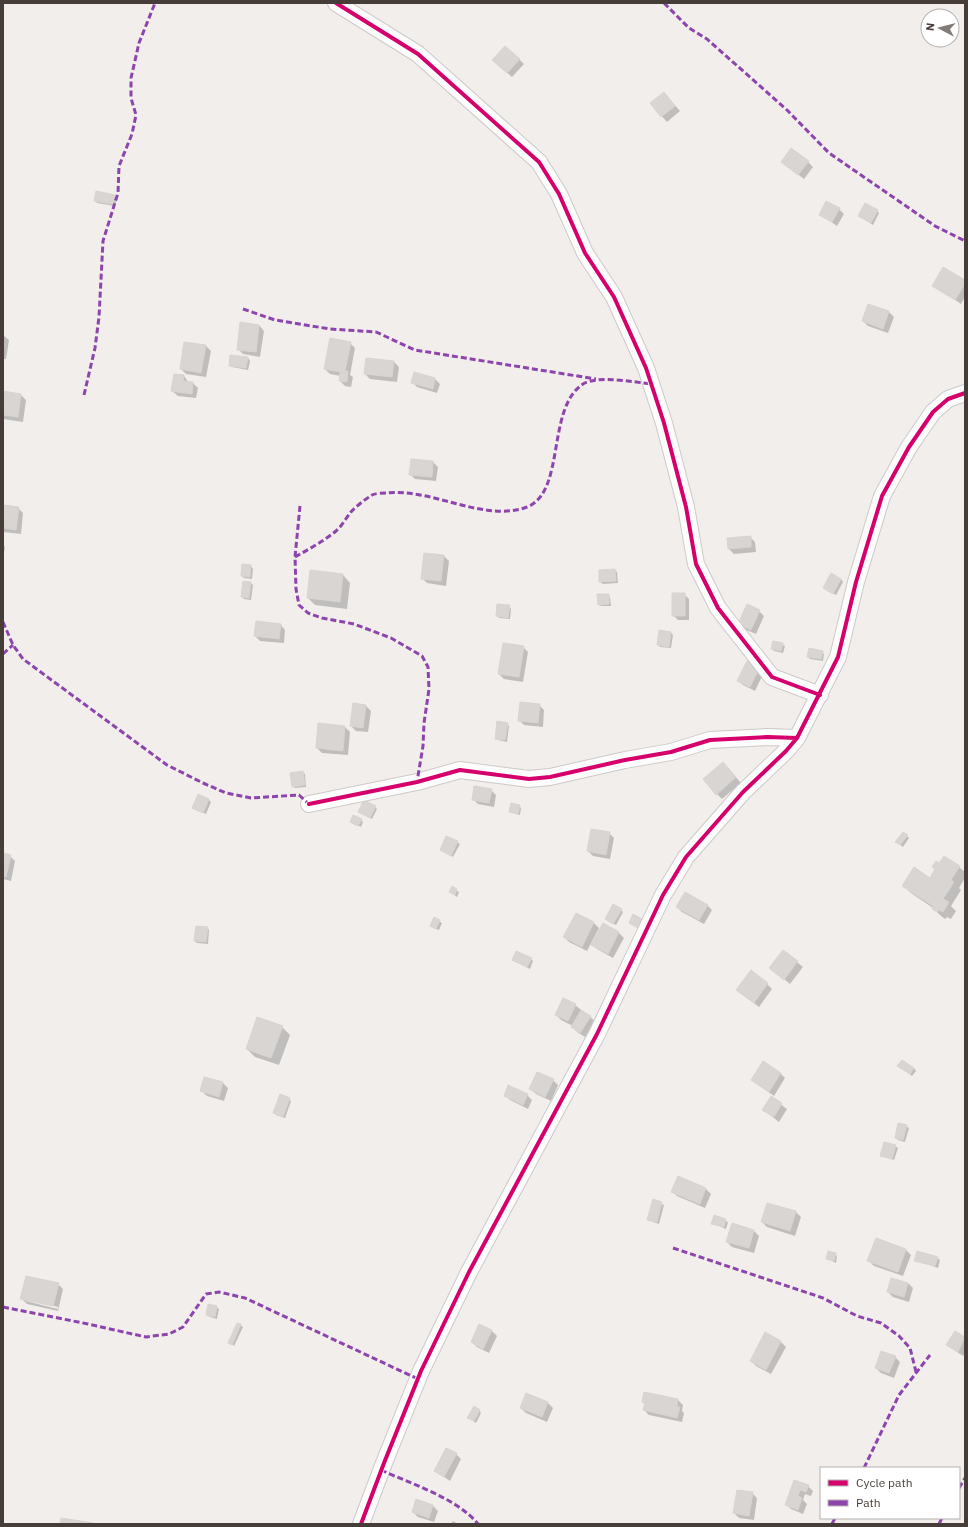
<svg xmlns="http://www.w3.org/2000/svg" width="968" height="1527" viewBox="0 0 968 1527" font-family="'IBM Plex Sans',sans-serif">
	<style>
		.shadow { fill: #0003; fill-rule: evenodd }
		.building { fill: #d9d5d2; stroke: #d9d4d1 }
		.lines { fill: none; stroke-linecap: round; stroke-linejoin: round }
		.minor-casing { stroke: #cdcac7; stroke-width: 18 }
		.minor { stroke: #fdfcfc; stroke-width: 16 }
		.quiet { stroke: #8e44ad; stroke-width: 3; stroke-dasharray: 6 3; stroke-linecap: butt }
		.cycleway-casing { stroke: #fff; stroke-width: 6 }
		.cycleway { stroke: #d6006c; stroke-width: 4 }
	</style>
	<rect width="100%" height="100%" fill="#f1eeeb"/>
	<path class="shadow" d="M 519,59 L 524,64 L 512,77 L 499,65 Z
		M 664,93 L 680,111 L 667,122 L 651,104 Z
		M 782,162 L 808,162 L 813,167 L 804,179 Z
		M 114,195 L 117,198 L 115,206 L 97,203 L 95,200 Z
		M 839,209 L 844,214 L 837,226 L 820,214 Z
		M 877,211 L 879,213 L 873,225 L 859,216 Z
		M 965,281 L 965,297 L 961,304 L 933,285 Z
		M 889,312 L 894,317 L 888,333 L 868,326 L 863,321 Z
		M 241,323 L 259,325 L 264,331 L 260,357 L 243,354 L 238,349 Z
		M 3,335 L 9,340 L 6,359 L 3,359 Z
		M 350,343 L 355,348 L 350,375 L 353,377 L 351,387 L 345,386 L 340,381 L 341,376 L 330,374 L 325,369 Z
		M 206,346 L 211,351 L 206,377 L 186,374 L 181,369 Z
		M 248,358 L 250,361 L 248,370 L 232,367 L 230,365 Z
		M 394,362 L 399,367 L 397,382 L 370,379 L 365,374 Z
		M 414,373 L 435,379 L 440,384 L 437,393 L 417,387 L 412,382 Z
		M 175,375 L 184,376 L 189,383 L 193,383 L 198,388 L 196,398 L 178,396 L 172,391 Z
		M 3,392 L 21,395 L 26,400 L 23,422 L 3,419 Z
		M 433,462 L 438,467 L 436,481 L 415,479 L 410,474 Z
		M 3,506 L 18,508 L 23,513 L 21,534 L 3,532 Z
		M 750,537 L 755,542 L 756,552 L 734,554 L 729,549 Z
		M 3,545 L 5,547 L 4,553 L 3,553 Z
		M 425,554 L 444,556 L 449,561 L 446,586 L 427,583 L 422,578 Z
		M 251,566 L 253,569 L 252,579 L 244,578 L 242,576 Z
		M 615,570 L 617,572 L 618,583 L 603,584 L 600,582 Z
		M 343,575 L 350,583 L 347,609 L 315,605 L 308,598 Z
		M 841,579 L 843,582 L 836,595 L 824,588 Z
		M 251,583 L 253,585 L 251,600 L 244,599 L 242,597 Z
		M 684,594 L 689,599 L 689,620 L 678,620 L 673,615 Z
		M 608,595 L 610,597 L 611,606 L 601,606 L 599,604 Z
		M 509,606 L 511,609 L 510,619 L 499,618 L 497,616 Z
		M 759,611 L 764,616 L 756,634 L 744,629 L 739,624 Z
		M 280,624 L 285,630 L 284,643 L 260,641 L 255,636 Z
		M 671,633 L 673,635 L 671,648 L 660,647 L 658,645 Z
		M 782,644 L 785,646 L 783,653 L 774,651 L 772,649 Z
		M 523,647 L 528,652 L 523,682 L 504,679 L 499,674 Z
		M 822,652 L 824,654 L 823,661 L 810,659 L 808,657 Z
		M 759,667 L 764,672 L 755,691 L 743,685 L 738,680 Z
		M 354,705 L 366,706 L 371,711 L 368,732 L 356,731 L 351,726 Z
		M 539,705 L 544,710 L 543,727 L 524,725 L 519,720 Z
		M 507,724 L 509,726 L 507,742 L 498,740 L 496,738 Z
		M 345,727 L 350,732 L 348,755 L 322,753 L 317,748 Z
		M 728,768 L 741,783 L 722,799 L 717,794 Z
		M 302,772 L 305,774 L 306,787 L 295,788 L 293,786 Z
		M 491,790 L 496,795 L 494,807 L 478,804 L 473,799 Z
		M 209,800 L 211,802 L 206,814 L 193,808 Z
		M 519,806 L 521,808 L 520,815 L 510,812 Z
		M 375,807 L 377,809 L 372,819 L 360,812 Z
		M 361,820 L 363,822 L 361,827 L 351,822 Z
		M 609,833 L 614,838 L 610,859 L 593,856 L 588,851 Z
		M 904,833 L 909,838 L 903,847 L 897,842 Z
		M 457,842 L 460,844 L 453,857 L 441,850 Z
		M 3,854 L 10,856 L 15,861 L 11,881 L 3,879 Z
		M 940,865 L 959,867 L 965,872 L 965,878 L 959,888 L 961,890 L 951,906 L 956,911 L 951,919 L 947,917 L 945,919 L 941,916 L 933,908 L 911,893 L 903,886 L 930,879 L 936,870 L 933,867 Z
		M 452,888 L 459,892 L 457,897 L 450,892 Z
		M 707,905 L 712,910 L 704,924 L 682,912 L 677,907 Z
		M 621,910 L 623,912 L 616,925 L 608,921 Z
		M 435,919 L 442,923 L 439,930 L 434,928 Z
		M 594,923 L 599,928 L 587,951 L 569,942 L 564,937 Z
		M 603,924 L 619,933 L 624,938 L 613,958 L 597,949 L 592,944 Z
		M 207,928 L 209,930 L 208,944 L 197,943 L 195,941 Z
		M 783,951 L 803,967 L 790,984 L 770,968 Z
		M 531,959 L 533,961 L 530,969 L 513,960 Z
		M 767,984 L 772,989 L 759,1007 L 742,994 Z
		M 575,1005 L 595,1021 L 585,1037 L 577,1032 L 573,1026 L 561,1020 L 556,1015 Z
		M 282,1027 L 290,1035 L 279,1065 L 255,1057 L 247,1049 Z
		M 899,1066 L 914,1068 L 916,1071 L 912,1076 Z
		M 780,1073 L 785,1078 L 774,1096 L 752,1080 Z
		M 205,1078 L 223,1083 L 228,1088 L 224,1101 L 207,1096 L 202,1091 Z
		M 553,1080 L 558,1085 L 551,1101 L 536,1094 L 531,1089 Z
		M 505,1095 L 527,1095 L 532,1100 L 528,1109 L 510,1100 Z
		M 772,1098 L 787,1109 L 779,1122 L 764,1110 Z
		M 289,1099 L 291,1101 L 285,1118 L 276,1115 L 274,1113 Z
		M 906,1126 L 909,1128 L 905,1142 L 898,1140 L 896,1138 Z
		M 895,1146 L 898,1148 L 894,1160 L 881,1155 Z
		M 678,1177 L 706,1189 L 711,1194 L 705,1208 L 677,1196 L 672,1191 Z
		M 653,1201 L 664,1205 L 659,1224 L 648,1220 Z
		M 796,1212 L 801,1217 L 795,1236 L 767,1227 L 762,1222 Z
		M 714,1216 L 728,1222 L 726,1229 L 712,1223 Z
		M 733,1225 L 754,1231 L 759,1236 L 754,1253 L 732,1247 L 727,1242 Z
		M 876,1239 L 906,1250 L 911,1255 L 903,1276 L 874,1266 L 869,1261 Z
		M 835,1254 L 837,1256 L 836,1263 L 828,1259 Z
		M 937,1258 L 940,1260 L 938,1268 L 916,1260 Z
		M 908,1283 L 913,1288 L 909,1302 L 893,1297 L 888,1292 Z
		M 58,1284 L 63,1289 L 58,1311 L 27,1304 L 22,1299 ZM 26,1299 L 58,1307 L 58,1309 L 26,1301 Z
		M 216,1307 L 219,1309 L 217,1319 L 210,1317 L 207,1315 Z
		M 240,1325 L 243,1327 L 234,1346 L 230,1343 Z
		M 480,1325 L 492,1331 L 497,1336 L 489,1353 L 477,1347 L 472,1342 Z
		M 955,1332 L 965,1339 L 965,1353 L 963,1356 L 947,1345 Z
		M 781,1342 L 786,1347 L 771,1374 L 756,1366 L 751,1361 Z
		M 895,1357 L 900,1362 L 894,1378 L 881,1373 L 876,1368 Z
		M 678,1400 L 683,1405 L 682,1411 L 684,1413 L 682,1422 L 649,1415 L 644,1410 L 645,1404 L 643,1402 Z
		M 548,1403 L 553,1408 L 547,1422 L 526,1413 L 521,1408 Z
		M 479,1410 L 481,1413 L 476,1423 L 469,1418 Z
		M 456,1454 L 461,1459 L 450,1481 L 435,1471 Z
		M 795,1481 L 808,1486 L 813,1491 L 811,1496 L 805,1494 L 803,1500 L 807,1504 L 803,1514 L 791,1509 L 786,1504 Z
		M 752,1493 L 757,1498 L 754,1520 L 739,1518 L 734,1513 Z
		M 417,1500 L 433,1506 L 438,1511 L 434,1522 L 418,1517 L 413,1512 Z
		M 453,1521 L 458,1524 L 451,1524 Z"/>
	<path class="building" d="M 505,46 L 520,59 L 507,73 L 492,60 Z
		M 664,92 L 675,106 L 661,117 L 650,103 Z
		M 791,148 L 809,161 L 798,175 L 781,162 Z
		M 96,191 L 115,195 L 113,204 L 94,201 Z
		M 826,201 L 840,208 L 832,222 L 819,215 Z
		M 865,203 L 878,210 L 871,223 L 858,216 Z
		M 943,267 L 965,280 L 965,284 L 955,300 L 932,286 Z
		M 868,304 L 889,311 L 883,329 L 862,321 Z
		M 240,322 L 259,325 L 256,352 L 237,350 Z
		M 330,338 L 351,342 L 345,371 L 348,371 L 347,382 L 339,381 L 340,372 L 324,369 Z
		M 184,342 L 206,345 L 201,373 L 180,369 Z
		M 230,355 L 248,357 L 246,368 L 229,366 Z
		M 366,358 L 394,361 L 392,377 L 364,374 Z
		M 414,372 L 435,378 L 433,389 L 411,383 Z
		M 174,374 L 184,375 L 183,381 L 193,382 L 192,394 L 171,391 Z
		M 3,391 L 21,394 L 18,417 L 3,415 Z
		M 411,459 L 433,461 L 432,477 L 409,475 Z
		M 3,505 L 19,507 L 16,530 L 3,528 Z
		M 751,536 L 751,547 L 728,549 L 727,538 Z
		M 424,553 L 444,555 L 441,581 L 421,579 Z
		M 242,564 L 251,565 L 250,577 L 241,576 Z
		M 615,569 L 616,581 L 599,582 L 599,570 Z
		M 310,570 L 343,574 L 340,602 L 307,598 Z
		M 831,573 L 841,579 L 833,594 L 823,588 Z
		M 243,581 L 251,582 L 249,598 L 241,597 Z
		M 672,593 L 685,593 L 685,616 L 672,616 Z
		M 597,594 L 609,594 L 609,604 L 598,605 Z
		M 497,604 L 510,605 L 508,618 L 496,616 Z
		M 747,604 L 760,610 L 751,630 L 738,624 Z
		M 256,621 L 281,624 L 279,639 L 254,636 Z
		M 659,630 L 671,632 L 669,647 L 657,645 Z
		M 773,641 L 783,643 L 781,651 L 771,649 Z
		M 503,643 L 524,646 L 519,677 L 498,674 Z
		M 809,648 L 823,651 L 821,659 L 807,657 Z
		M 747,661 L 760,667 L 750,687 L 737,681 Z
		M 520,702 L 540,704 L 538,723 L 518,721 Z
		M 353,703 L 366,705 L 363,728 L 350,726 Z
		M 497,721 L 508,723 L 505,740 L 495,739 Z
		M 318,723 L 345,726 L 343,751 L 316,748 Z
		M 723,762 L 736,777 L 716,795 L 703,779 Z
		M 303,771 L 305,785 L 292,787 L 290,773 Z
		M 474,786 L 492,789 L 489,803 L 472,800 Z
		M 198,794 L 209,799 L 203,813 L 192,808 Z
		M 364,800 L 376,806 L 370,818 L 358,812 Z
		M 511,803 L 520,805 L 518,814 L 509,812 Z
		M 353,815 L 362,819 L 358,826 L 350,822 Z
		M 591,829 L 610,832 L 606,855 L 587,851 Z
		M 903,832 L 908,835 L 900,845 L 895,842 Z
		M 446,836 L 458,841 L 451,856 L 440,850 Z
		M 3,853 L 11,855 L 6,877 L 3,876 Z
		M 944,856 L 960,866 L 951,880 L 954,882 L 943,899 L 949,902 L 943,912 L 939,910 L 937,912 L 932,909 L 933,906 L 902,886 L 914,867 L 930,878 L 935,869 L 932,867 L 936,861 L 939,863 Z
		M 452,886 L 457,889 L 455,895 L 449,892 Z
		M 685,892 L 708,905 L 699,920 L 676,907 Z
		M 613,904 L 622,909 L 613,924 L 605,919 Z
		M 576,913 L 594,922 L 582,947 L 563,937 Z
		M 633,914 L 642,919 L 638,928 L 629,923 Z
		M 434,917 L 440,920 L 436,929 L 430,926 Z
		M 603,923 L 619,932 L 608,954 L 591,945 Z
		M 196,926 L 208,927 L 206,942 L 194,941 Z
		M 783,950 L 798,961 L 784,980 L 769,968 Z
		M 516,951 L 532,958 L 527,967 L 512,960 Z
		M 751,970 L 768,983 L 754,1003 L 736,990 Z
		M 563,998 L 576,1004 L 568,1021 L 555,1015 Z
		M 581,1010 L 591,1016 L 580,1033 L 571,1027 Z
		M 257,1017 L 283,1026 L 271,1058 L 246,1049 Z
		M 902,1060 L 914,1068 L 910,1074 L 897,1066 Z
		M 763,1061 L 781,1073 L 769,1092 L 751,1080 Z
		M 537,1072 L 554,1079 L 545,1097 L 529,1089 Z
		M 204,1077 L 223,1082 L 219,1097 L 200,1091 Z
		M 508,1085 L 528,1094 L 523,1105 L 504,1096 Z
		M 280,1094 L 290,1098 L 283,1117 L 273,1113 Z
		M 771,1096 L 782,1103 L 774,1117 L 762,1110 Z
		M 898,1123 L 907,1125 L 903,1140 L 895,1138 Z
		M 884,1142 L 896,1145 L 892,1159 L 880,1156 Z
		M 678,1176 L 706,1188 L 700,1204 L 671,1192 Z
		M 653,1199 L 662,1202 L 657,1222 L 647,1220 Z
		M 767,1203 L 796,1211 L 790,1231 L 761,1222 Z
		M 714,1215 L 726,1219 L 724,1227 L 711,1224 Z
		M 732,1223 L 754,1230 L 749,1248 L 726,1242 Z
		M 876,1238 L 906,1249 L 898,1272 L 867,1261 Z
		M 828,1251 L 836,1253 L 834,1261 L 826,1259 Z
		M 917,1251 L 938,1257 L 935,1266 L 914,1261 Z
		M 26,1276 L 59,1283 L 53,1306 L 20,1299 Z
		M 891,1278 L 908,1283 L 904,1297 L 887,1292 Z
		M 208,1304 L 217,1306 L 215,1317 L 206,1315 Z
		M 237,1323 L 241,1324 L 232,1345 L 228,1343 Z
		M 479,1324 L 492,1330 L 483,1349 L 471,1342 Z
		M 955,1331 L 965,1337 L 958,1352 L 946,1345 Z
		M 765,1332 L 781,1341 L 766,1370 L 750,1361 Z
		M 881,1351 L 896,1356 L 889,1373 L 875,1368 Z
		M 644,1392 L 678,1399 L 677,1407 L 680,1407 L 677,1418 L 643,1410 L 645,1403 L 642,1402 Z
		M 526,1393 L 548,1402 L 542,1417 L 520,1408 Z
		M 474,1406 L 480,1410 L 474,1421 L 467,1418 Z
		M 446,1448 L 457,1453 L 444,1477 L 434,1471 Z
		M 794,1480 L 809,1485 L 806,1492 L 800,1490 L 798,1496 L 802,1498 L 798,1510 L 785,1505 Z
		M 737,1490 L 753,1492 L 749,1516 L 733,1513 Z
		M 416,1499 L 433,1505 L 429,1518 L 412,1512 Z
		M 61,1518 L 93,1523 L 92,1524 L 60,1524 Z"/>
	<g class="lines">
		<g class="minor-casing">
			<path id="minor" d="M 336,3 L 418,54 L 539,162 L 559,194 L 585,253 L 614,297 L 646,368 L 664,423 L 686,507 L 696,564 L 718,608 L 772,677 L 820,695
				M 309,804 L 417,782 L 460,770 L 529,779 L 550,777 L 625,760 L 671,752 L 710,740 L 768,737 L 797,738 L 838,657 L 856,582 L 882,496 L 909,447 L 933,412 L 948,399 L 965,393
				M 361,1524 L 384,1463 L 421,1371 L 469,1272 L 597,1034 L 663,895 L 686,857 L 743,792 L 786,751 L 797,738"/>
		</g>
		<use href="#minor" class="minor"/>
		<path class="quiet" d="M 664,3 L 689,28 L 707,39 L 787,110 L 829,153 L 935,226 L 965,241
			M 243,309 L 275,320 L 330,329 L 376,332 L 415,350 L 596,379
			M 84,395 L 95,348 L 99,317 L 103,241 L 118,193 L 119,166 L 132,134 L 136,115 L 131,98 L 131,78 L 139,43 L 155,3
			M 300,506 L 295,557 L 296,589 L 299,605 L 308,613 L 322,618 L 354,624 L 391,638 L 422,656 L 428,667 L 429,689 L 424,723 L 423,746 L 417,782
			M 295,557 C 309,549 324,541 336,531 C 342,526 346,518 351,512 C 356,506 366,499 372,495 C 376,493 383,493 387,493 C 433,488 484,523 527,507 C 566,492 546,408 583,384 C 598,375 634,382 651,384
			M 3,622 L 13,645 L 23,659 L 167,765 L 203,783 L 226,793 L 251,798 L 299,795 L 309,804
			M 3,654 L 13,645
			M 673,1248 L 823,1298 L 857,1316 L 881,1323 L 899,1336 L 910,1348 L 916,1372
			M 3,1307 L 88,1324 L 146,1337 L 169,1334 L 183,1327 L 206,1294 L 219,1292 L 245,1298 L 418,1379
			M 864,1468 L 899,1395 L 930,1355
			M 381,1470 C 411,1484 457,1498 478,1524
			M 959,1488 L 965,1478
			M 832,1524 L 835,1518
			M 939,1524 L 942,1518"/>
		<g class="cycleway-casing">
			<path id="cycleway" d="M 336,3 L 418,54 L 539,162 L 559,194 L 585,253 L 614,297 L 646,368 L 664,423 L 686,507 L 696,564 L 718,608 L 772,677 L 820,695
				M 309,804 L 417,782 L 460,770 L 529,779 L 550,777 L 625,760 L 671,752 L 710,740 L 768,737 L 797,738 L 838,657 L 856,582 L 882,496 L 909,447 L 933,412 L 948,399 L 965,393
				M 361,1524 L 384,1463 L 421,1371 L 469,1272 L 597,1034 L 663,895 L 686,857 L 743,792 L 786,751 L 797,738"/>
		</g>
		<use href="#cycleway" class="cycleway"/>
	</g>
	<rect width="968" height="1527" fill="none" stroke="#463d38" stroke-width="8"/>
	<rect x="820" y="1467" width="140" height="52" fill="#ffffff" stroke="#b5b1af"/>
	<rect x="828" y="1480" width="20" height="6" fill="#d6006c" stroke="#b5b1af"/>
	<text x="856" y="1487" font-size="12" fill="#463d38">Cycle path</text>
	<rect x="828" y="1500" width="20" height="6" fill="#8e44ad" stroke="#b5b1af"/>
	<text x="856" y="1507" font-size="12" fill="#463d38">Path</text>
	<g transform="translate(940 28) rotate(277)"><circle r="19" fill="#ffffff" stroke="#b5b1af"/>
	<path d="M0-3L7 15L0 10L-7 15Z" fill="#827b77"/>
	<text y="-6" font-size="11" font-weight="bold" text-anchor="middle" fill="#463d38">N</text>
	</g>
</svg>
